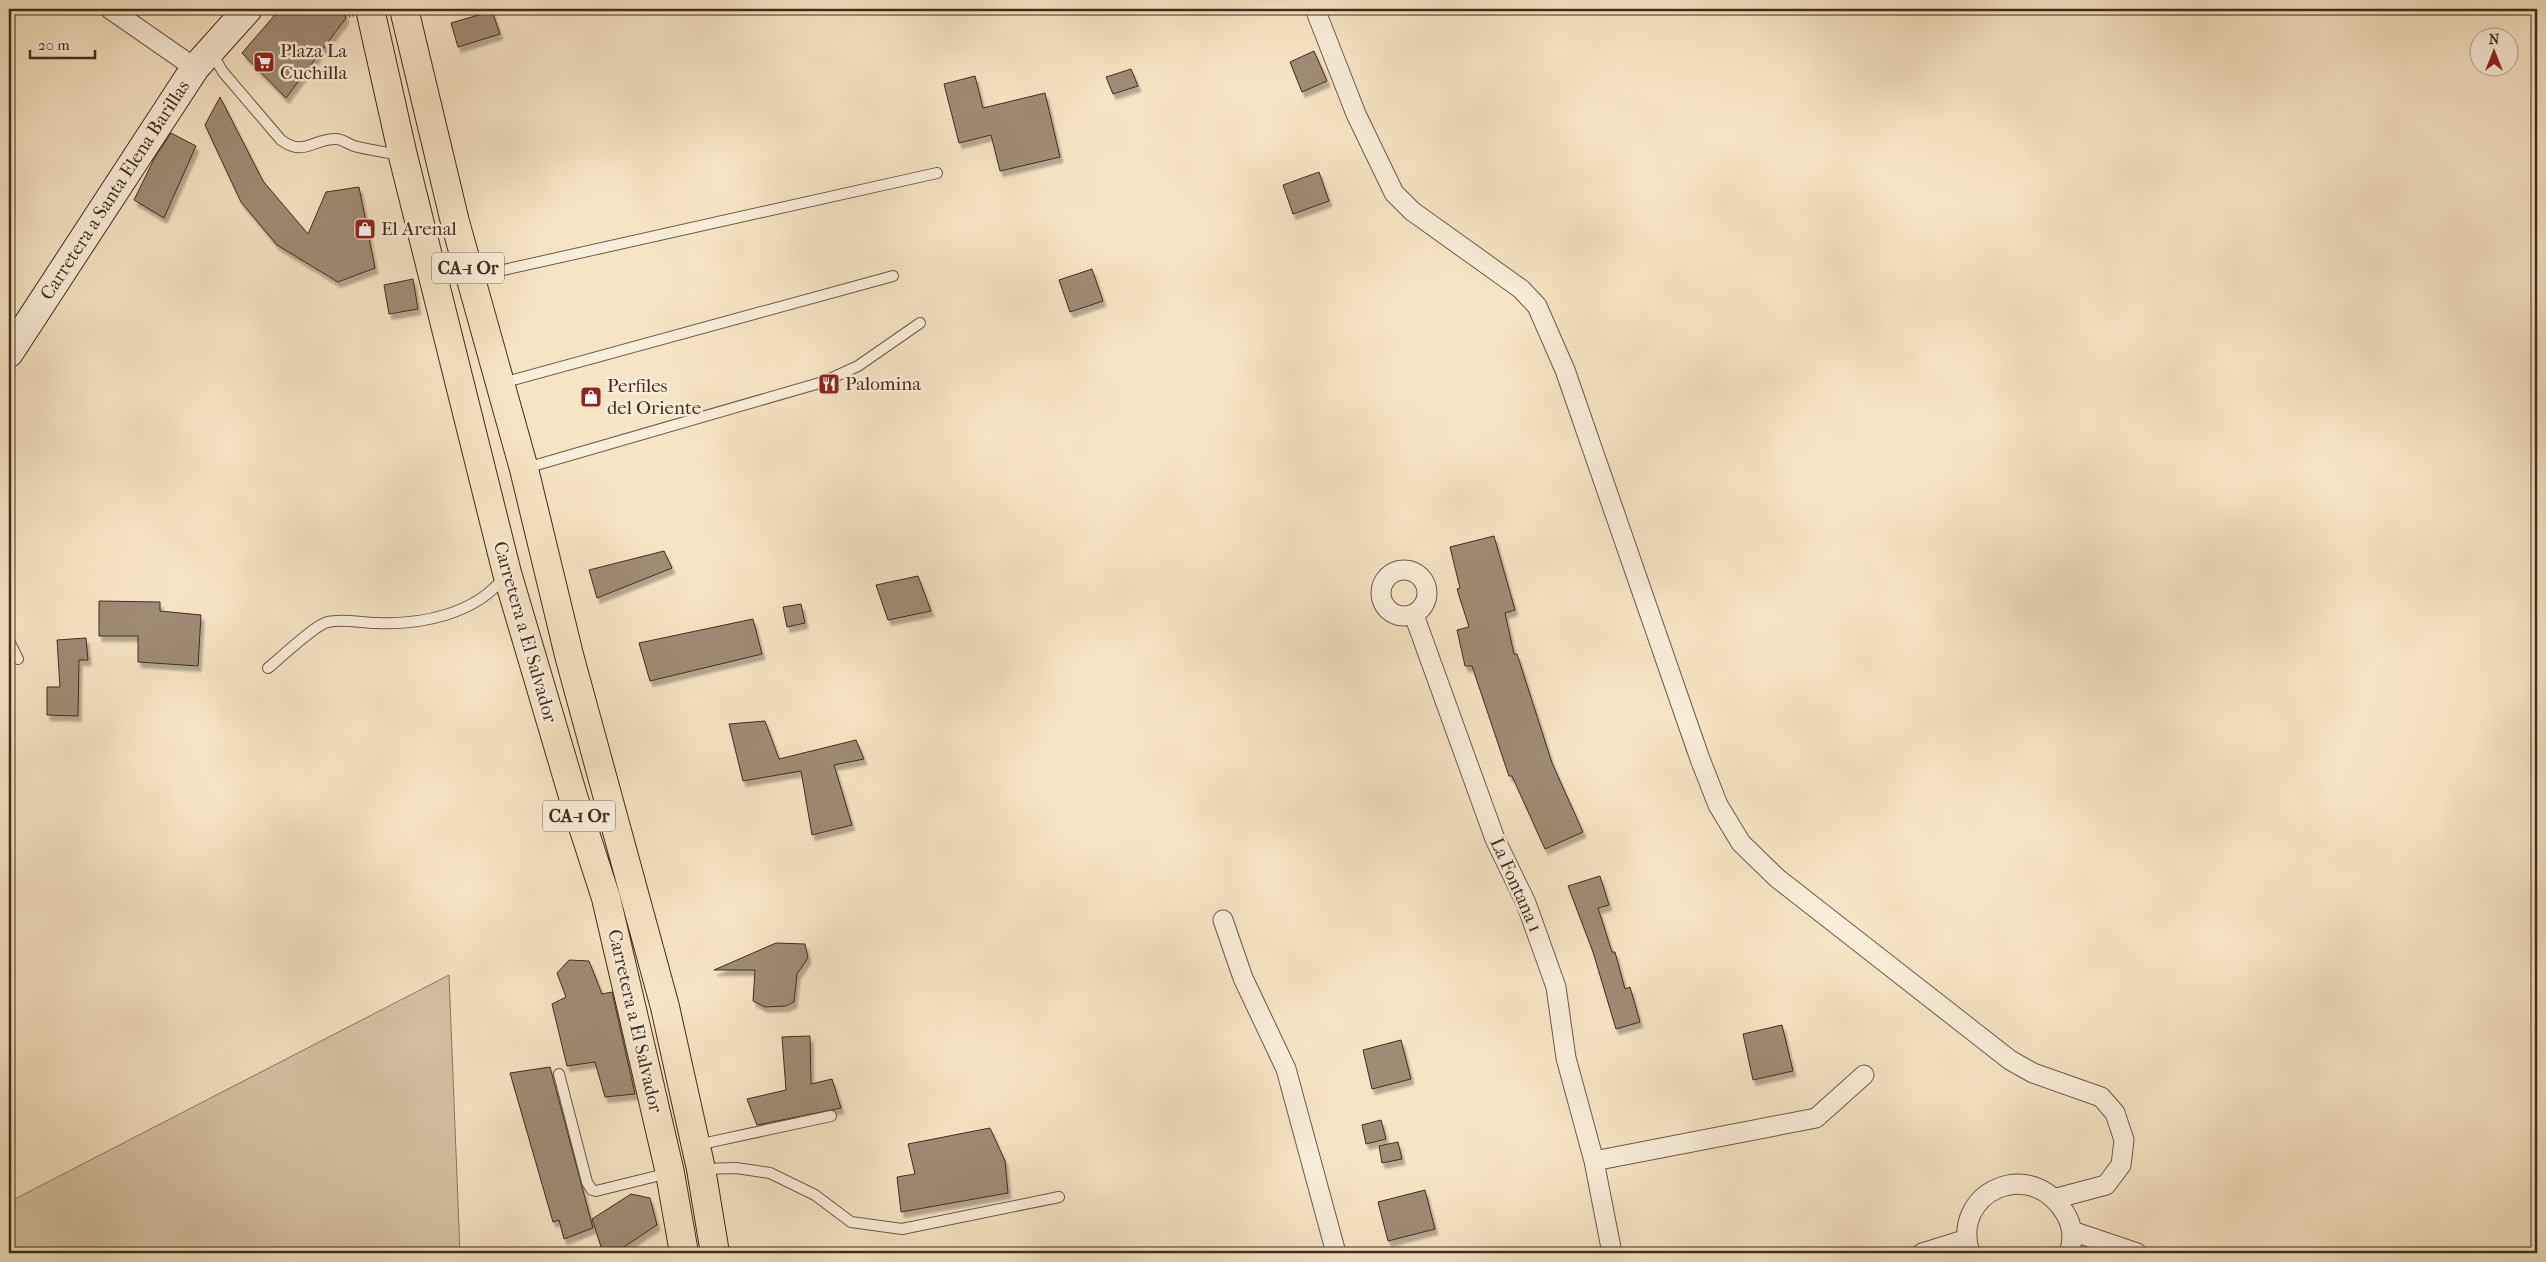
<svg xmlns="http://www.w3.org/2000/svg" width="2546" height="1262" viewBox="0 0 2546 1262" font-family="'IM FELL French Canon',serif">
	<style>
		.green { fill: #d7c6a8; stroke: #8c7962 }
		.building { fill: #9f8c74; stroke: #412c1d; filter: url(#shadow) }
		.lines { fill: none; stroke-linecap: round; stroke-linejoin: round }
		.service-casing { stroke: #6e5a47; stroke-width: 12 }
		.minor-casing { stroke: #6e5a47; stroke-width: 21 }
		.secondary-casing { stroke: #412c1d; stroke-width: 30 }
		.trunk-casing { stroke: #412c1d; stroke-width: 30 }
		.service { stroke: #f9eed9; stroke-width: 10 }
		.minor { stroke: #f9eed9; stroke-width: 19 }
		.secondary { stroke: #f9eed9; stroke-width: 28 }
		.trunk { stroke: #f6e5c5; stroke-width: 28 }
		.path-bridge { stroke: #412c1d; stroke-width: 3; stroke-dasharray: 1 2.5; stroke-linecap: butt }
		.labels { text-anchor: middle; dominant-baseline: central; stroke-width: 5; stroke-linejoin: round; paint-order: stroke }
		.shield { fill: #f9eed9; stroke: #786655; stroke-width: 1 }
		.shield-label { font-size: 18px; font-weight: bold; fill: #412c1d }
		.poi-label { font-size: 19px; fill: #412c1d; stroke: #f9eed9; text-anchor: start }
		.street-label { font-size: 19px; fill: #412c1d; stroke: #f9eed9 }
	</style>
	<defs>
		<filter id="shadow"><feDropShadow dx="3" dy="5.5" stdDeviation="1" flood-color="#0004"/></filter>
	</defs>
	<rect width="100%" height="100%" fill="#f6e5c5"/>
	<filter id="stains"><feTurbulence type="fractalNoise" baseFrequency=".004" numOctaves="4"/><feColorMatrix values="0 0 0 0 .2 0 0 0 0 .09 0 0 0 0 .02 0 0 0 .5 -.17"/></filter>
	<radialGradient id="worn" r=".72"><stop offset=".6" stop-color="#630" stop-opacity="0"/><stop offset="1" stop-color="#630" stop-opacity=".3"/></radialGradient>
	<path class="green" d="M 449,975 L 460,1253 L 9,1253 L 9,1202 Z"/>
	<path class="building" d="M 280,9 L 343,9 L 346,18 L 286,98 L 242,53 Z
		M 492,11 L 500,34 L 458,47 L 451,23 Z
		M 1314,51 L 1327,81 L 1302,92 L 1290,62 Z
		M 1131,69 L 1138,86 L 1113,94 L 1106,77 Z
		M 975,76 L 983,108 L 1045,93 L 1060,157 L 1000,171 L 991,135 L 959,143 L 944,84 Z
		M 220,97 L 263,181 L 308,234 L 326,192 L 359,187 L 375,268 L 338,282 L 277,245 L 241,202 L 205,125 Z
		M 171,133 L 196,146 L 164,218 L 134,200 L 155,157 Z
		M 1319,172 L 1329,201 L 1293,214 L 1283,185 Z
		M 1092,269 L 1103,301 L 1070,312 L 1059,280 Z
		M 413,279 L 418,309 L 389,314 L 384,285 Z
		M 1494,536 L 1515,610 L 1505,613 L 1514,654 L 1517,654 L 1552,763 L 1583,832 L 1545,849 L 1512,776 L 1509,776 L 1472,666 L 1465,666 L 1457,630 L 1469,627 L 1457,589 L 1460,588 L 1450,547 Z
		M 664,551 L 672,568 L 597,598 L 589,570 Z
		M 918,576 L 931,611 L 888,620 L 876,585 Z
		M 99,601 L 160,602 L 160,611 L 201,615 L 198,666 L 138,662 L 138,636 L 99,636 Z
		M 801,604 L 805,623 L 787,627 L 783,607 Z
		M 753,619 L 762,654 L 650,681 L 639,643 Z
		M 86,638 L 88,660 L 79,660 L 78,716 L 47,715 L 47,687 L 60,687 L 57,640 Z
		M 765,721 L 779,759 L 856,740 L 864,759 L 834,765 L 852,825 L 812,835 L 801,771 L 743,781 L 729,724 Z
		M 1600,876 L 1609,905 L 1598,908 L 1612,952 L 1615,952 L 1625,989 L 1630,987 L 1640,1022 L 1616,1029 L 1593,952 L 1568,886 Z
		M 776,943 L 805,944 L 808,958 L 797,974 L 794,1002 L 786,1006 L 765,1007 L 753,1001 L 755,970 L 714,970 Z
		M 569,960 L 589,961 L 602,994 L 612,992 L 635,1094 L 605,1097 L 595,1062 L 567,1066 L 552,1004 L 566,997 L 557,973 Z
		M 1782,1025 L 1793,1071 L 1753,1080 L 1743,1034 Z
		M 810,1036 L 811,1084 L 832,1079 L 841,1108 L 757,1125 L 747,1099 L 786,1090 L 782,1037 Z
		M 1401,1040 L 1411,1079 L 1372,1089 L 1363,1050 Z
		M 550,1067 L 593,1228 L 564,1239 L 559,1220 L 553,1222 L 510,1073 Z
		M 1381,1120 L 1386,1139 L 1366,1144 L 1362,1125 Z
		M 990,1128 L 1005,1161 L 1008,1193 L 901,1212 L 897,1177 L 915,1174 L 908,1144 Z
		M 1398,1142 L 1402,1159 L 1382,1163 L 1379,1146 Z
		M 1425,1190 L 1435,1229 L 1388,1241 L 1378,1202 Z
		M 631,1194 L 650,1198 L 657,1225 L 615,1253 L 603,1253 L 592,1219 Z"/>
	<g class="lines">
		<g class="service-casing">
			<path id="service" d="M 211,52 L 223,72 L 281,140 C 304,157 312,139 336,139 C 342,139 348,144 354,146 C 369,150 385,152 400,155
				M 472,277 L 937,173
				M 502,383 L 893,276
				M 526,468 L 823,382 L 858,366 L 920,323
				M 9,641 L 18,659
				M 268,668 C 279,659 316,624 328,622 C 344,618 360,623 377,623 C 421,625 476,614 504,577
				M 559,1074 L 587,1182 L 592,1190 L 596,1191 L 669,1173
				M 697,1145 L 831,1116
				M 702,1169 L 736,1168 L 770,1173 L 815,1195 L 851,1222 L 902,1229 L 1059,1197"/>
		</g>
		<g class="minor-casing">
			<path id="minor" d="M 110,9 L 195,68
				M 1315,9 L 1356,114 L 1394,193 L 1412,211 L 1521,289 L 1537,306 L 1565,370 L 1700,759 L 1718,805 L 1741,843 L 1777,878 L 2010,1060 L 2033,1073 L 2101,1097 L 2115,1113 L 2124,1140 L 2121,1165 L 2106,1185 L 2057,1198
				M1381 593a23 23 0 1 1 46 0a23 23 0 1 1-46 0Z
				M 1414,615 L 1495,839 L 1526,903 L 1556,987 L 1566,1058 L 1594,1161 L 1612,1253
				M 1223,920 L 1243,978 L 1286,1069 L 1336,1253
				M 1594,1161 L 1816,1118 L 1864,1075
				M 2072,1231 L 2137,1253
				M 1922,1253 L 1967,1239
				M 1970,1253 C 1950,1193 2030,1155 2065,1213 C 2073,1226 2074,1239 2069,1253"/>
		</g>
		<g class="secondary-casing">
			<path id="secondary" d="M 9,353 L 195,68 L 248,9"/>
		</g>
		<g class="trunk-casing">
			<path id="trunk" d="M 370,9 L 403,156 L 507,573 L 573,796 L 606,898 L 670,1173 L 684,1253
				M 404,9 L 455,222 L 524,469 L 569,655 L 665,1007 L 701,1169 L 715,1253"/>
		</g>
		<use href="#service" class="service"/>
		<use href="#minor" class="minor"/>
		<use href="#secondary" class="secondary"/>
		<use href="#trunk" class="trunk"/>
		<path class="path-bridge" d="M 349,16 L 379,9"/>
	</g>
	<defs>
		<g id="supermarket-square" transform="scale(1.125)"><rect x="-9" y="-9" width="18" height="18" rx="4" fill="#8f2418" stroke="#f9eed9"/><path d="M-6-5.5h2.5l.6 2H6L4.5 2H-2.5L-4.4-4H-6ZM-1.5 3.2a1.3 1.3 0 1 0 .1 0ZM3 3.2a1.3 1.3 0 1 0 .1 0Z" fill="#fff"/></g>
		<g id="shop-square" transform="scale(1.125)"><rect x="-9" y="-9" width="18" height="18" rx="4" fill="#8f2418" stroke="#f9eed9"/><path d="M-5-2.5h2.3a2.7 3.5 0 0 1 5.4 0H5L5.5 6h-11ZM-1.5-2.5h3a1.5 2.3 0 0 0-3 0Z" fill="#fff"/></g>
		<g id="restaurant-square" transform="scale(1.125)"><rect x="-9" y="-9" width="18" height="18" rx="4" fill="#8f2418" stroke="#f9eed9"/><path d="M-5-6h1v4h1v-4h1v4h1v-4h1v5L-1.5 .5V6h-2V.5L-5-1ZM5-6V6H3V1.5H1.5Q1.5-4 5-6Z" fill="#fff"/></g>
	</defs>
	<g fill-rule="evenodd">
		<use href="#supermarket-square" x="264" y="62"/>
		<use href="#shop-square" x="365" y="229"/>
		<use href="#restaurant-square" x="829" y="384"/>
		<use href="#shop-square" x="591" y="397"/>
	</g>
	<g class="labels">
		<g class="shield">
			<rect x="432" y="252.5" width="72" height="31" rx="4"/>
			<rect x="543" y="800.5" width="72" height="31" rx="4"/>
		</g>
		<g class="shield-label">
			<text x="468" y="268">CA-1 Or</text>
			<text x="579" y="816">CA-1 Or</text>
		</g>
		<g class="poi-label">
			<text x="280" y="51">Plaza La<tspan x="280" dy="22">Cuchilla</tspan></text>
			<text x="381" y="229">El Arenal</text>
			<text x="845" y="384">Palomina</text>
			<text x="607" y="386">Perfiles<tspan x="607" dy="22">del Oriente</tspan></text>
		</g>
		<g class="street-label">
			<text transform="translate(115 190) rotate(-57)">Carretera a Santa Elena Barillas</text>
			<text transform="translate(525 632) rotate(74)">Carretera a El Salvador</text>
			<text transform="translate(1516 885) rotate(66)">La Fontana 1</text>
			<text transform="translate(635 1021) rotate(77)">Carretera a El Salvador</text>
		</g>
	</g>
	<rect width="2546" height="1262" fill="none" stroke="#f6e5c5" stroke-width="30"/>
	<rect x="10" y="10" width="2526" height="1242" fill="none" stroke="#412c1d" stroke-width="2.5"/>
	<rect x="15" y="15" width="2516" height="1232" fill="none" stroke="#412c1d"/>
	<g transform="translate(2494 52)"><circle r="24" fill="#f9eed9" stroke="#afa08e"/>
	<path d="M0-4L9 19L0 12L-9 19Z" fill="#8f2418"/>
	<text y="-8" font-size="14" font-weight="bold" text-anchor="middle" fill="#412c1d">N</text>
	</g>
	<path d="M30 50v8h65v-8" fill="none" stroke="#412c1d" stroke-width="2.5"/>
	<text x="38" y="50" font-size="15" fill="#412c1d" stroke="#f9eed9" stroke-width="4" paint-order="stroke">20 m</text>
	<rect width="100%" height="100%" filter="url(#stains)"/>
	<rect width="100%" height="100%" fill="url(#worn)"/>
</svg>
